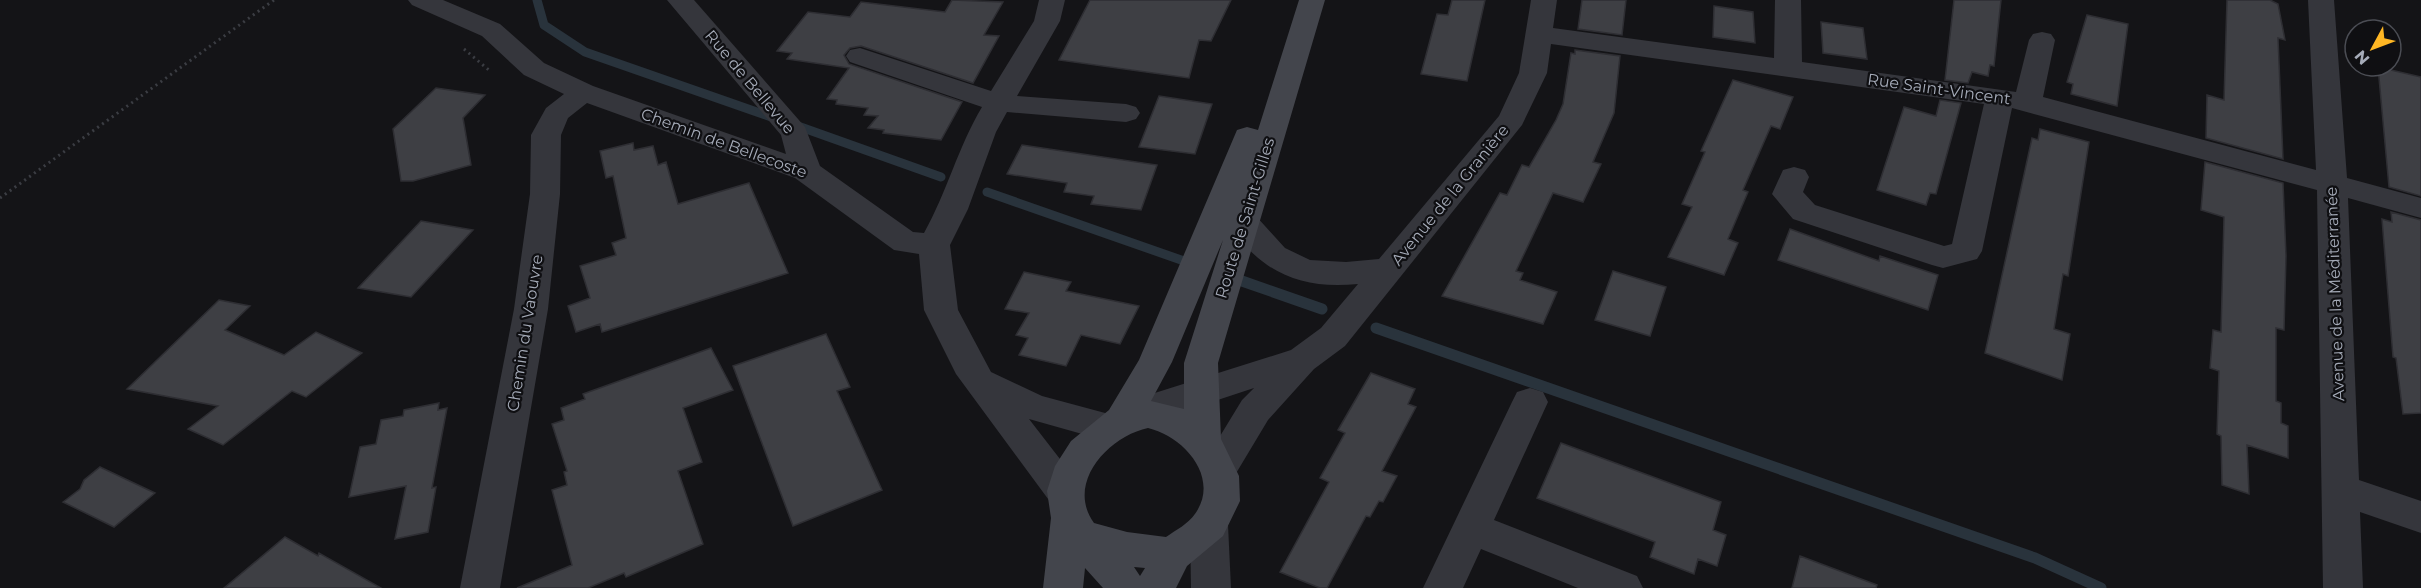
<svg xmlns="http://www.w3.org/2000/svg" width="2421" height="588" viewBox="0 0 2421 588" font-family="Montserrat,sans-serif">
	<style>
		.lines { fill: none; stroke-linecap: round; stroke-linejoin: round }
		.stream-far1 { stroke: #29333c; stroke-width: 9 }
		.stream { stroke: #29333c; stroke-width: 11 }
		.building { fill: #3e3f44; stroke: #2e2e33; stroke-width: 1.5 }
		.path { stroke: #3b3d43; stroke-width: 3; stroke-dasharray: 2 4; stroke-linecap: butt }
		.minor { fill: #35363c; fill-rule: evenodd }
		.tertiary { fill: #35363c; fill-rule: evenodd }
		.secondary { fill: #43454c; fill-rule: evenodd }
		.labels { text-anchor: middle; dominant-baseline: central; stroke-width: 4.5; stroke-linejoin: round; paint-order: stroke }
		.street-label { font-size: 16px; fill: #a5abb8; stroke: #0f0f12 }
	</style>
	<rect width="100%" height="100%" fill="#141417"/>
	<g class="lines">
		<path class="stream-far1" d="M 537,0 L 544,25 L 585,52 L 777,119
			M 795,125 L 941,177
			M 987,192 L 1184,261"/>
		<path class="stream" d="M 1239,280 L 1322,309
			M 1376,328 L 2035,558 L 2101,588"/>
	</g>
	<path class="building" d="M 952,0 L 1003,2 L 984,35 L 999,36 L 973,83 L 861,46 L 850,48 L 844,55 L 849,64 L 962,102 L 941,140 L 883,133 L 884,130 L 868,128 L 878,116 L 864,115 L 868,108 L 836,104 L 837,100 L 827,99 L 849,68 L 787,59 L 792,53 L 777,51 L 808,12 L 850,17 L 861,2 L 945,12 Z
		M 1090,0 L 1231,0 L 1211,41 L 1199,40 L 1189,78 L 1059,60 Z
		M 1452,0 L 1485,0 L 1467,81 L 1421,74 L 1437,14 L 1448,15 Z
		M 1582,0 L 1626,0 L 1622,35 L 1578,29 Z
		M 1954,0 L 2001,0 L 1994,66 L 1990,65 L 1988,76 L 1972,72 L 1968,83 L 1945,80 Z
		M 2227,0 L 2270,0 L 2278,4 L 2285,40 L 2278,38 L 2283,159 L 2206,138 L 2207,95 L 2224,100 Z
		M 1714,6 L 1753,12 L 1755,43 L 1713,37 Z
		M 2087,15 L 2128,24 L 2117,106 L 2071,94 L 2073,84 L 2067,82 Z
		M 1821,22 L 1863,28 L 1867,59 L 1823,53 Z
		M 1575,50 L 1620,56 L 1614,113 L 1593,162 L 1601,164 L 1583,202 L 1553,193 L 1516,271 L 1523,273 L 1520,280 L 1557,292 L 1543,324 L 1442,296 L 1500,193 L 1507,195 L 1522,165 L 1529,167 L 1556,120 L 1563,104 L 1571,53 L 1575,54 Z
		M 2378,67 L 2421,77 L 2421,196 L 2389,187 Z
		M 1733,80 L 1793,97 L 1780,129 L 1771,126 L 1743,190 L 1748,192 L 1728,239 L 1738,243 L 1724,275 L 1668,257 L 1692,207 L 1682,204 L 1705,152 L 1701,151 Z
		M 436,88 L 485,95 L 463,118 L 471,165 L 413,181 L 401,181 L 393,129 Z
		M 1159,96 L 1212,104 L 1195,154 L 1139,147 Z
		M 1940,100 L 1961,103 L 1936,194 L 1930,193 L 1926,205 L 1877,190 L 1904,107 L 1936,116 Z
		M 2040,129 L 2089,142 L 2068,276 L 2063,274 L 2054,329 L 2070,334 L 2062,380 L 1985,353 L 2032,138 L 2038,140 Z
		M 633,143 L 634,150 L 653,146 L 658,165 L 666,162 L 678,204 L 749,183 L 788,273 L 602,332 L 600,324 L 576,332 L 568,306 L 590,298 L 580,266 L 616,255 L 612,243 L 626,238 L 613,176 L 606,178 L 600,151 Z
		M 1022,145 L 1157,165 L 1141,210 L 1091,204 L 1094,196 L 1064,192 L 1067,183 L 1007,174 Z
		M 2205,162 L 2283,183 L 2286,256 L 2284,330 L 2276,328 L 2276,401 L 2281,403 L 2281,423 L 2288,426 L 2288,458 L 2247,445 L 2249,494 L 2222,485 L 2221,436 L 2217,434 L 2219,371 L 2210,368 L 2213,330 L 2221,332 L 2224,217 L 2201,210 Z
		M 2391,212 L 2421,220 L 2421,413 L 2403,414 L 2396,358 L 2393,357 L 2382,219 L 2392,222 Z
		M 421,221 L 473,230 L 411,297 L 358,288 Z
		M 1790,229 L 1879,261 L 1880,256 L 1938,275 L 1928,310 L 1778,260 Z
		M 1613,271 L 1666,287 L 1650,336 L 1595,320 Z
		M 1024,272 L 1071,282 L 1066,291 L 1139,306 L 1120,344 L 1081,335 L 1066,366 L 1019,355 L 1028,338 L 1016,335 L 1029,313 L 1005,309 Z
		M 219,300 L 250,306 L 225,330 L 284,355 L 316,332 L 362,353 L 306,397 L 292,391 L 223,445 L 188,429 L 218,406 L 127,389 Z
		M 826,334 L 850,387 L 837,391 L 882,490 L 793,526 L 733,366 Z
		M 711,348 L 733,390 L 683,408 L 702,462 L 678,471 L 703,544 L 626,577 L 624,573 L 588,588 L 517,588 L 572,565 L 552,490 L 567,485 L 564,472 L 567,471 L 552,424 L 564,420 L 561,408 L 585,399 L 583,394 Z
		M 1371,373 L 1415,389 L 1408,404 L 1416,407 L 1382,471 L 1397,476 L 1383,502 L 1379,501 L 1370,517 L 1366,516 L 1327,588 L 1320,588 L 1280,572 L 1329,482 L 1320,478 L 1345,433 L 1338,430 Z
		M 439,403 L 438,410 L 447,408 L 432,488 L 436,487 L 428,532 L 395,539 L 406,486 L 349,497 L 360,447 L 376,444 L 381,420 L 403,416 L 404,410 Z
		M 1561,443 L 1721,502 L 1713,530 L 1726,535 L 1717,566 L 1698,559 L 1694,574 L 1650,557 L 1655,542 L 1537,498 Z
		M 100,467 L 155,493 L 114,527 L 63,502 L 80,489 L 84,480 Z
		M 285,537 L 318,556 L 319,553 L 381,588 L 224,588 Z
		M 1800,556 L 1877,585 L 1876,588 L 1792,588 Z"/>
	<g class="lines">
		<path class="path" d="M 464,49 L 490,71
			M 0,198 L 274,0"/>
		<path class="minor" d="M 408,0 L 443,0 L 500,24 L 544,63 L 593,86 L 786,154 L 781,135 L 667,0 L 694,0 L 805,127 L 820,166 L 913,232 L 924,233 C 947,192 958,147 982,107 L 850,62 L 846,56 L 850,50 L 860,48 L 991,91 L 1034,21 L 1039,0 L 1065,0 L 1060,21 L 1017,96 L 1126,104 L 1136,107 L 1140,113 L 1136,119 L 1126,122 L 1007,112 L 996,132 L 968,209 L 950,245 L 958,310 L 991,372 L 1042,396 L 1120,417 L 1125,427 L 1120,437 L 1107,441 L 1029,419 L 1077,481 L 1083,492 L 1077,503 L 1064,507 L 1051,503 L 956,374 L 924,310 L 919,254 L 894,250 L 795,178 L 587,103 L 568,118 L 561,135 L 560,194 L 548,309 L 500,588 L 460,588 L 514,309 L 530,194 L 531,135 L 546,108 L 564,94 L 524,75 L 482,36 L 412,5 Z
			M 1531,0 L 1557,0 L 1553,28 L 1774,58 L 1775,0 L 1801,0 L 1802,62 L 2016,92 L 2029,40 L 2033,34 L 2042,32 L 2051,34 L 2055,40 L 2043,97 L 2316,170 L 2308,0 L 2334,0 L 2347,178 L 2421,198 L 2421,218 L 2348,198 L 2359,480 L 2421,501 L 2421,533 L 2360,512 L 2363,588 L 2323,588 L 2317,190 L 2012,108 L 1982,251 L 1977,259 L 1943,268 L 1932,265 L 1793,219 L 1772,194 L 1783,170 L 1794,167 L 1805,170 L 1809,177 L 1803,192 L 1815,205 L 1944,246 L 1952,244 L 1984,104 L 1551,44 L 1547,73 L 1522,125 L 1345,346 L 1314,369 L 1268,420 L 1232,480 L 1219,484 L 1206,480 L 1200,469 L 1242,400 L 1254,388 L 1136,427 L 1123,423 L 1118,413 L 1123,403 L 1291,350 L 1321,328 L 1358,284 C 1300,290 1259,272 1228,222 L 1233,215 L 1244,212 L 1255,215 L 1285,248 L 1310,260 L 1346,262 L 1379,259 L 1499,116 L 1519,73 Z
			M 1530,388 L 1543,392 L 1548,402 L 1494,520 L 1637,576 L 1643,588 L 1578,588 L 1481,549 L 1463,588 L 1423,588 L 1512,402 L 1517,392 Z"/>
		<path class="tertiary" d="M 1209,509 L 1223,514 L 1228,525 L 1231,588 L 1191,588 L 1190,525 L 1195,514 Z"/>
		<path class="secondary" d="M 1299,0 L 1325,0 L 1218,363 L 1221,439 L 1239,476 L 1240,501 L 1223,536 L 1187,566 L 1176,588 L 1103,588 L 1085,568 L 1083,588 L 1043,588 L 1051,518 L 1047,491 L 1055,466 L 1071,441 L 1109,410 L 1139,360 L 1237,130 L 1247,127 L 1258,130 ZM 1223,240 L 1184,363 L 1184,409 L 1151,401 L 1172,362 ZM 1148,428 C 1183,436 1221,477 1195,514 C 1188,524 1176,530 1166,537 L 1127,532 L 1094,523 C 1065,483 1109,436 1148,428 ZM 1134,567 L 1145,568 L 1140,576 Z"/>
	</g>
	<g class="labels">
		<g class="street-label">
			<text transform="translate(750 82) rotate(50)">Rue de Bellevue</text>
			<text transform="translate(1939 89) rotate(8)">Rue Saint-Vincent</text>
			<text transform="translate(724 143) rotate(20)">Chemin de Bellecoste</text>
			<text transform="translate(1450 195) rotate(-51)">Avenue de la Granière</text>
			<text transform="translate(1245 218) rotate(-73)">Route de Saint-Gilles</text>
			<text transform="translate(2335 294) rotate(-92)">Avenue de la Méditerranée</text>
			<text transform="translate(525 333) rotate(-81)">Chemin du Vaouvre</text>
		</g>
	</g>
	<g transform="translate(2373 48) rotate(229)"><circle r="28" fill="#0f0f12" stroke="#4b4d54" stroke-width="1.5"/>
	<path d="M0-4.5L10 22L0 15L-10 22Z" fill="#ffb724"/>
	<text y="-9" font-size="16" font-weight="bold" text-anchor="middle" fill="#a5abb8">N</text>
	</g>
</svg>
